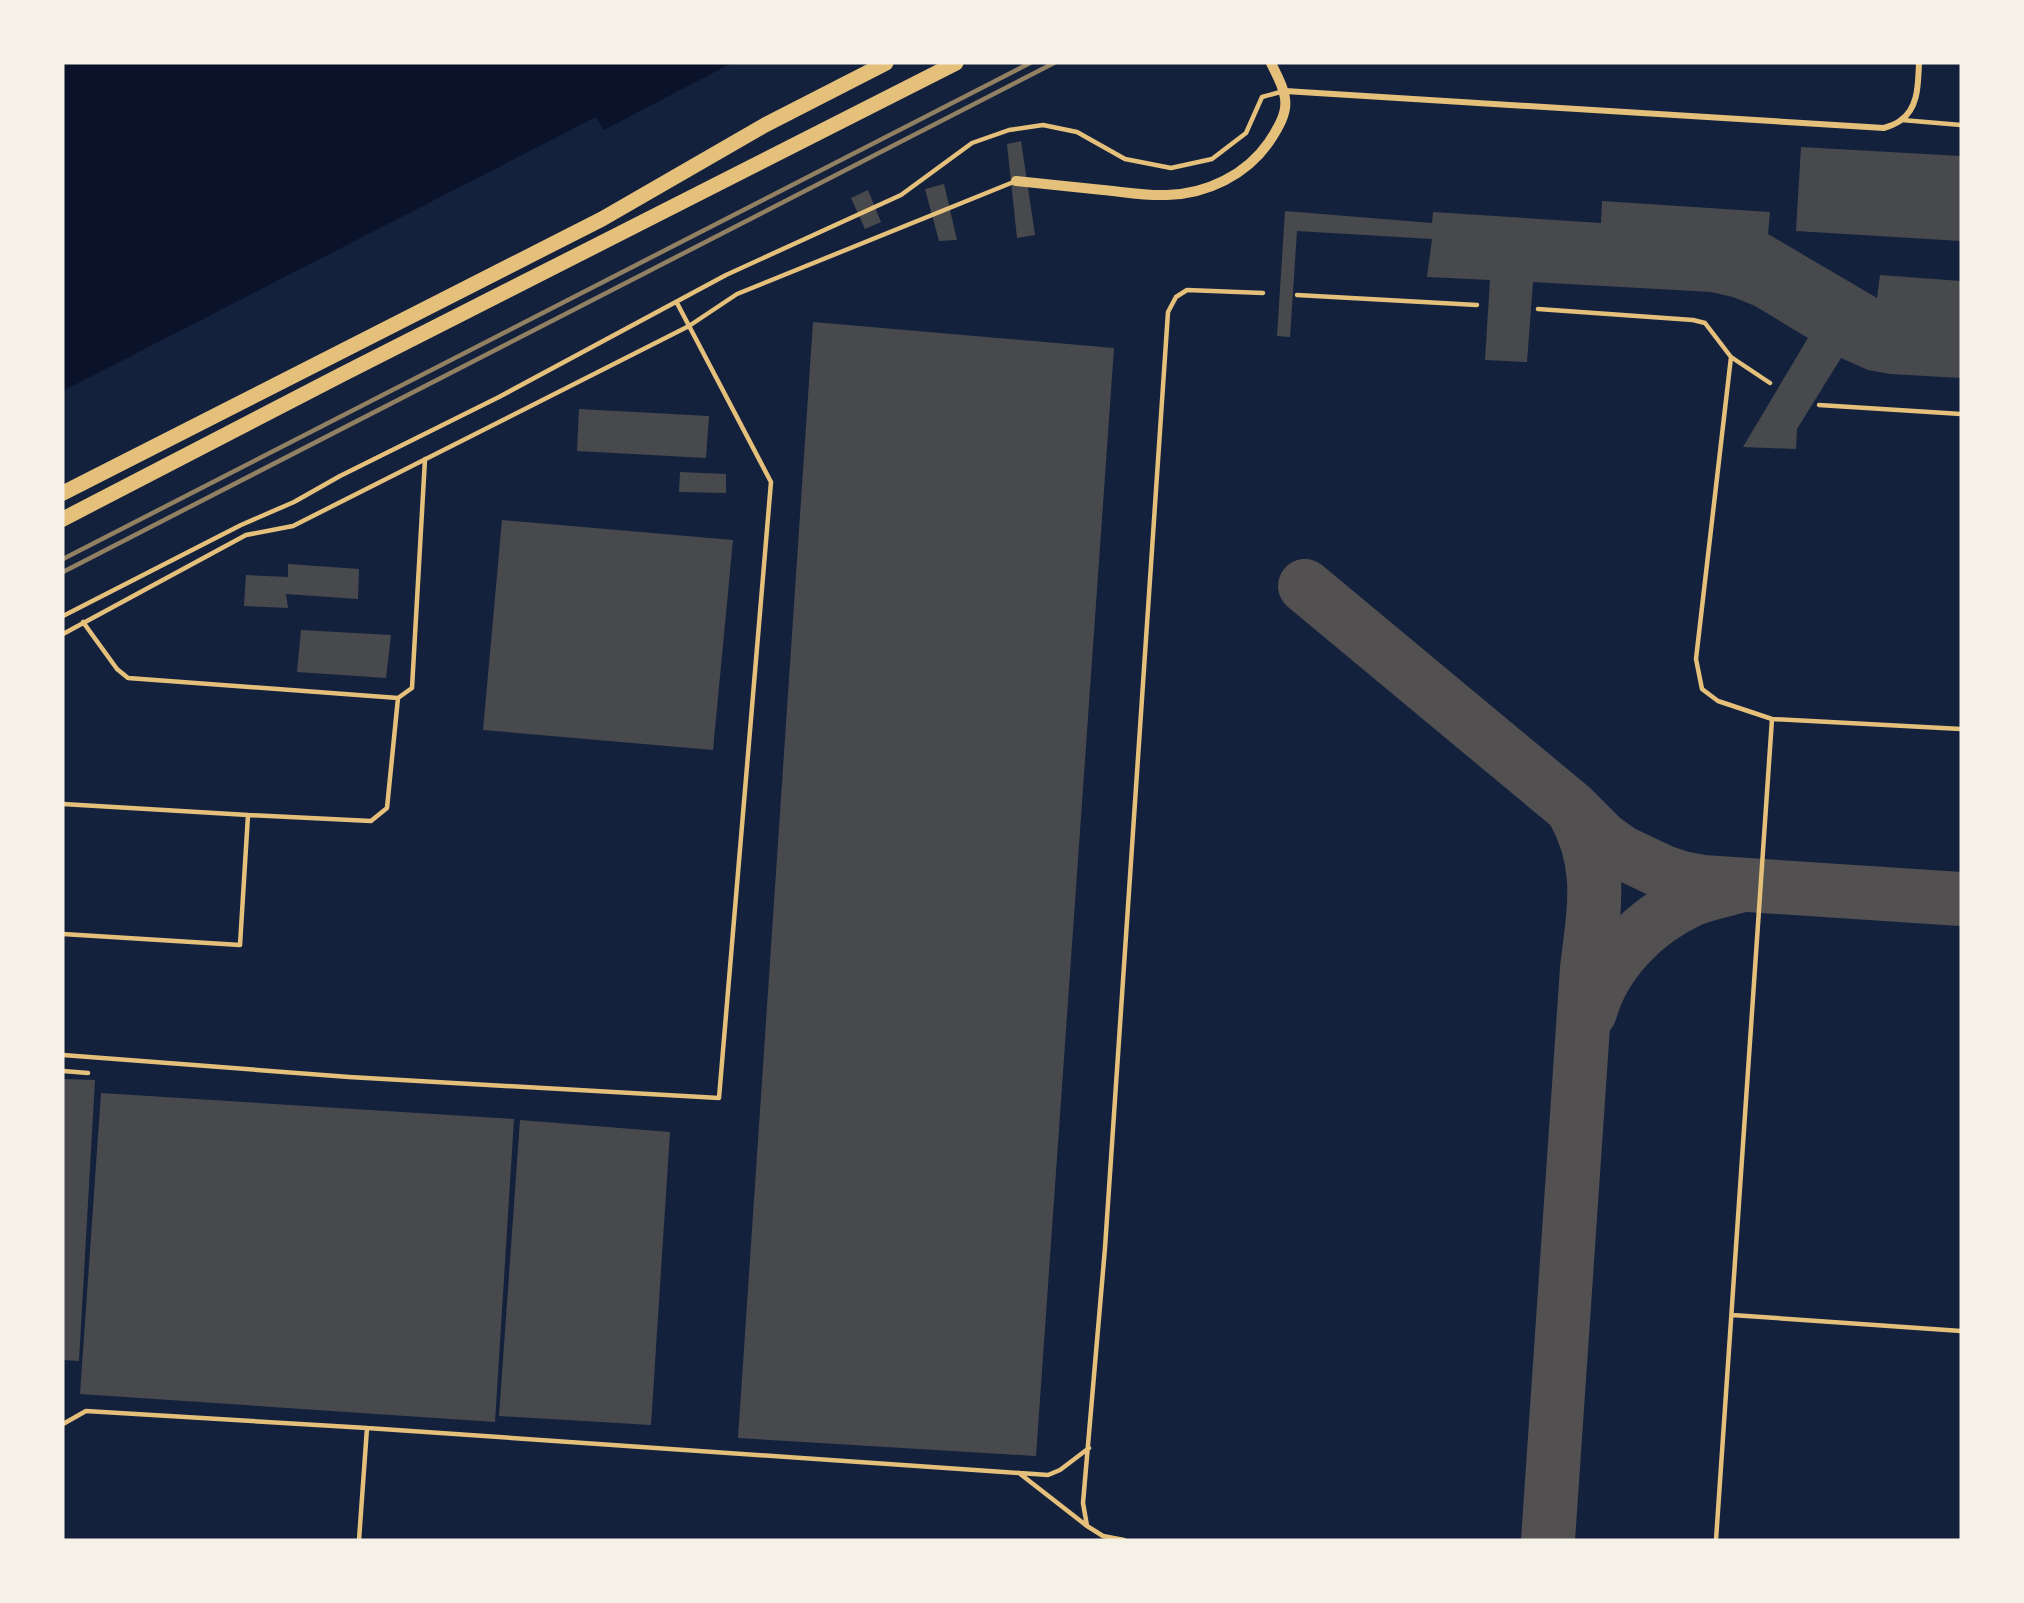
<svg xmlns="http://www.w3.org/2000/svg" width="2024" height="1603" viewBox="0 0 2024 1603" font-family="Signika,sans-serif">
	<style>
		.water { fill: #0b132b }
		.lines { fill: none; stroke-linecap: round; stroke-linejoin: round }
		.taxiway { stroke: #525050; stroke-width: 54 }
		.building { fill: #48494c }
		.service { stroke: #e5c07b; stroke-width: 4.5 }
		.minor { stroke: #e5c07b; stroke-width: 6 }
		.tertiary { stroke: #e5c07b; stroke-width: 10 }
		.primary { stroke: #e5c07b; stroke-width: 15 }
		.rail { stroke: #918062; stroke-width: 4.5 }
	</style>
	<rect width="100%" height="100%" fill="#14213d"/>
	<path class="water" d="M 63,63 L 732,63 L 604,130 L 596,117 L 63,391 Z"/>
	<g class="lines">
		<path class="taxiway" d="M 1305,586 L 1572,808 L 1603,839 L 1621,852 L 1661,871 L 1682,878 L 1703,882 L 1961,899
			M 1590,1012 C 1604,962 1645,921 1691,900 C 1705,894 1721,891 1736,887
			M 1548,1540 L 1587,968 C 1594,910 1604,864 1573,810"/>
	</g>
	<path class="building" d="M 1021,141 L 1035,235 L 1017,238 L 1007,144 Z
		M 1801,147 L 1961,156 L 1961,241 L 1796,231 Z
		M 944,184 L 957,240 L 939,241 L 925,189 Z
		M 868,190 L 881,222 L 865,229 L 851,198 Z
		M 1602,201 L 1770,212 L 1768,234 L 1877,298 L 1880,275 L 1961,281 L 1961,378 L 1890,374 L 1868,370 L 1841,358 L 1797,429 L 1796,449 L 1743,447 L 1808,338 L 1755,306 L 1733,297 L 1711,292 L 1533,282 L 1527,362 L 1485,360 L 1490,280 L 1427,277 L 1432,239 L 1297,231 L 1290,337 L 1277,336 L 1285,211 L 1432,223 L 1433,212 L 1601,223 Z
		M 813,322 L 1114,348 L 1036,1456 L 738,1438 Z
		M 579,409 L 709,416 L 706,458 L 577,451 Z
		M 680,472 L 726,474 L 726,493 L 679,492 Z
		M 502,520 L 733,540 L 713,750 L 483,730 Z
		M 288,564 L 359,569 L 358,599 L 286,594 L 288,608 L 244,606 L 246,575 L 288,577 Z
		M 301,630 L 391,635 L 386,678 L 297,672 Z
		M 63,1079 L 95,1080 L 79,1361 L 63,1360 Z
		M 101,1093 L 514,1119 L 495,1422 L 80,1394 Z
		M 520,1120 L 670,1132 L 651,1425 L 499,1416 Z"/>
	<g class="lines">
		<path class="service" d="M 1902,120 L 1961,125
			M 1297,295 L 1477,305
			M 1538,309 L 1693,320 L 1705,323 L 1731,357 L 1770,383
			M 1731,357 L 1696,659 L 1702,689 L 1718,701 L 1772,719 L 1961,729
			M 1819,405 L 1961,414
			M 63,616 L 241,525 L 294,502 L 340,476 L 499,397 L 726,275 L 901,195 L 972,143 L 1009,130 L 1043,125 L 1077,132 L 1125,159 L 1171,168 L 1212,159 L 1246,133 L 1262,97 L 1284,91
			M 83,622 L 117,669 L 128,678 L 398,698 L 412,688 L 425,459
			M 63,634 L 246,535 L 293,526 L 689,326 L 737,294 L 1016,181
			M 63,804 L 248,815 L 240,945 L 63,934
			M 248,815 L 371,821 L 387,808 L 398,698
			M 63,1055 L 349,1077 L 719,1098 L 771,482 L 677,303
			M 63,1071 L 88,1073
			M 1732,1315 L 1961,1331
			M 63,1424 L 86,1411 L 367,1428 L 1048,1475 L 1060,1470 L 1089,1448
			M 1019,1473 L 1087,1526 L 1103,1536 L 1124,1540
			M 1087,1526 L 1083,1503 L 1105,1248 L 1168,312 L 1176,297 L 1187,290 L 1263,293
			M 359,1540 L 367,1428
			M 1716,1540 L 1772,719"/>
		<path class="minor" d="M 1285,91 L 1884,128 C 1889,126 1897,124 1901,120 C 1919,108 1918,82 1919,63"/>
		<path class="tertiary" d="M 1016,181 C 1045,184 1074,187 1103,190 C 1124,192 1146,196 1167,195 C 1207,194 1246,175 1269,142 C 1292,107 1289,99 1271,63"/>
		<path class="primary" d="M 63,493 L 602,219 L 765,125 L 886,63
			M 63,519 L 341,375 L 956,63"/>
		<path class="rail" d="M 63,559 L 1030,63
			M 63,572 L 1054,63"/>
	</g>
	<rect width="2024" height="1603" fill="none" stroke="#f6f1e7" stroke-width="129"/>
</svg>
